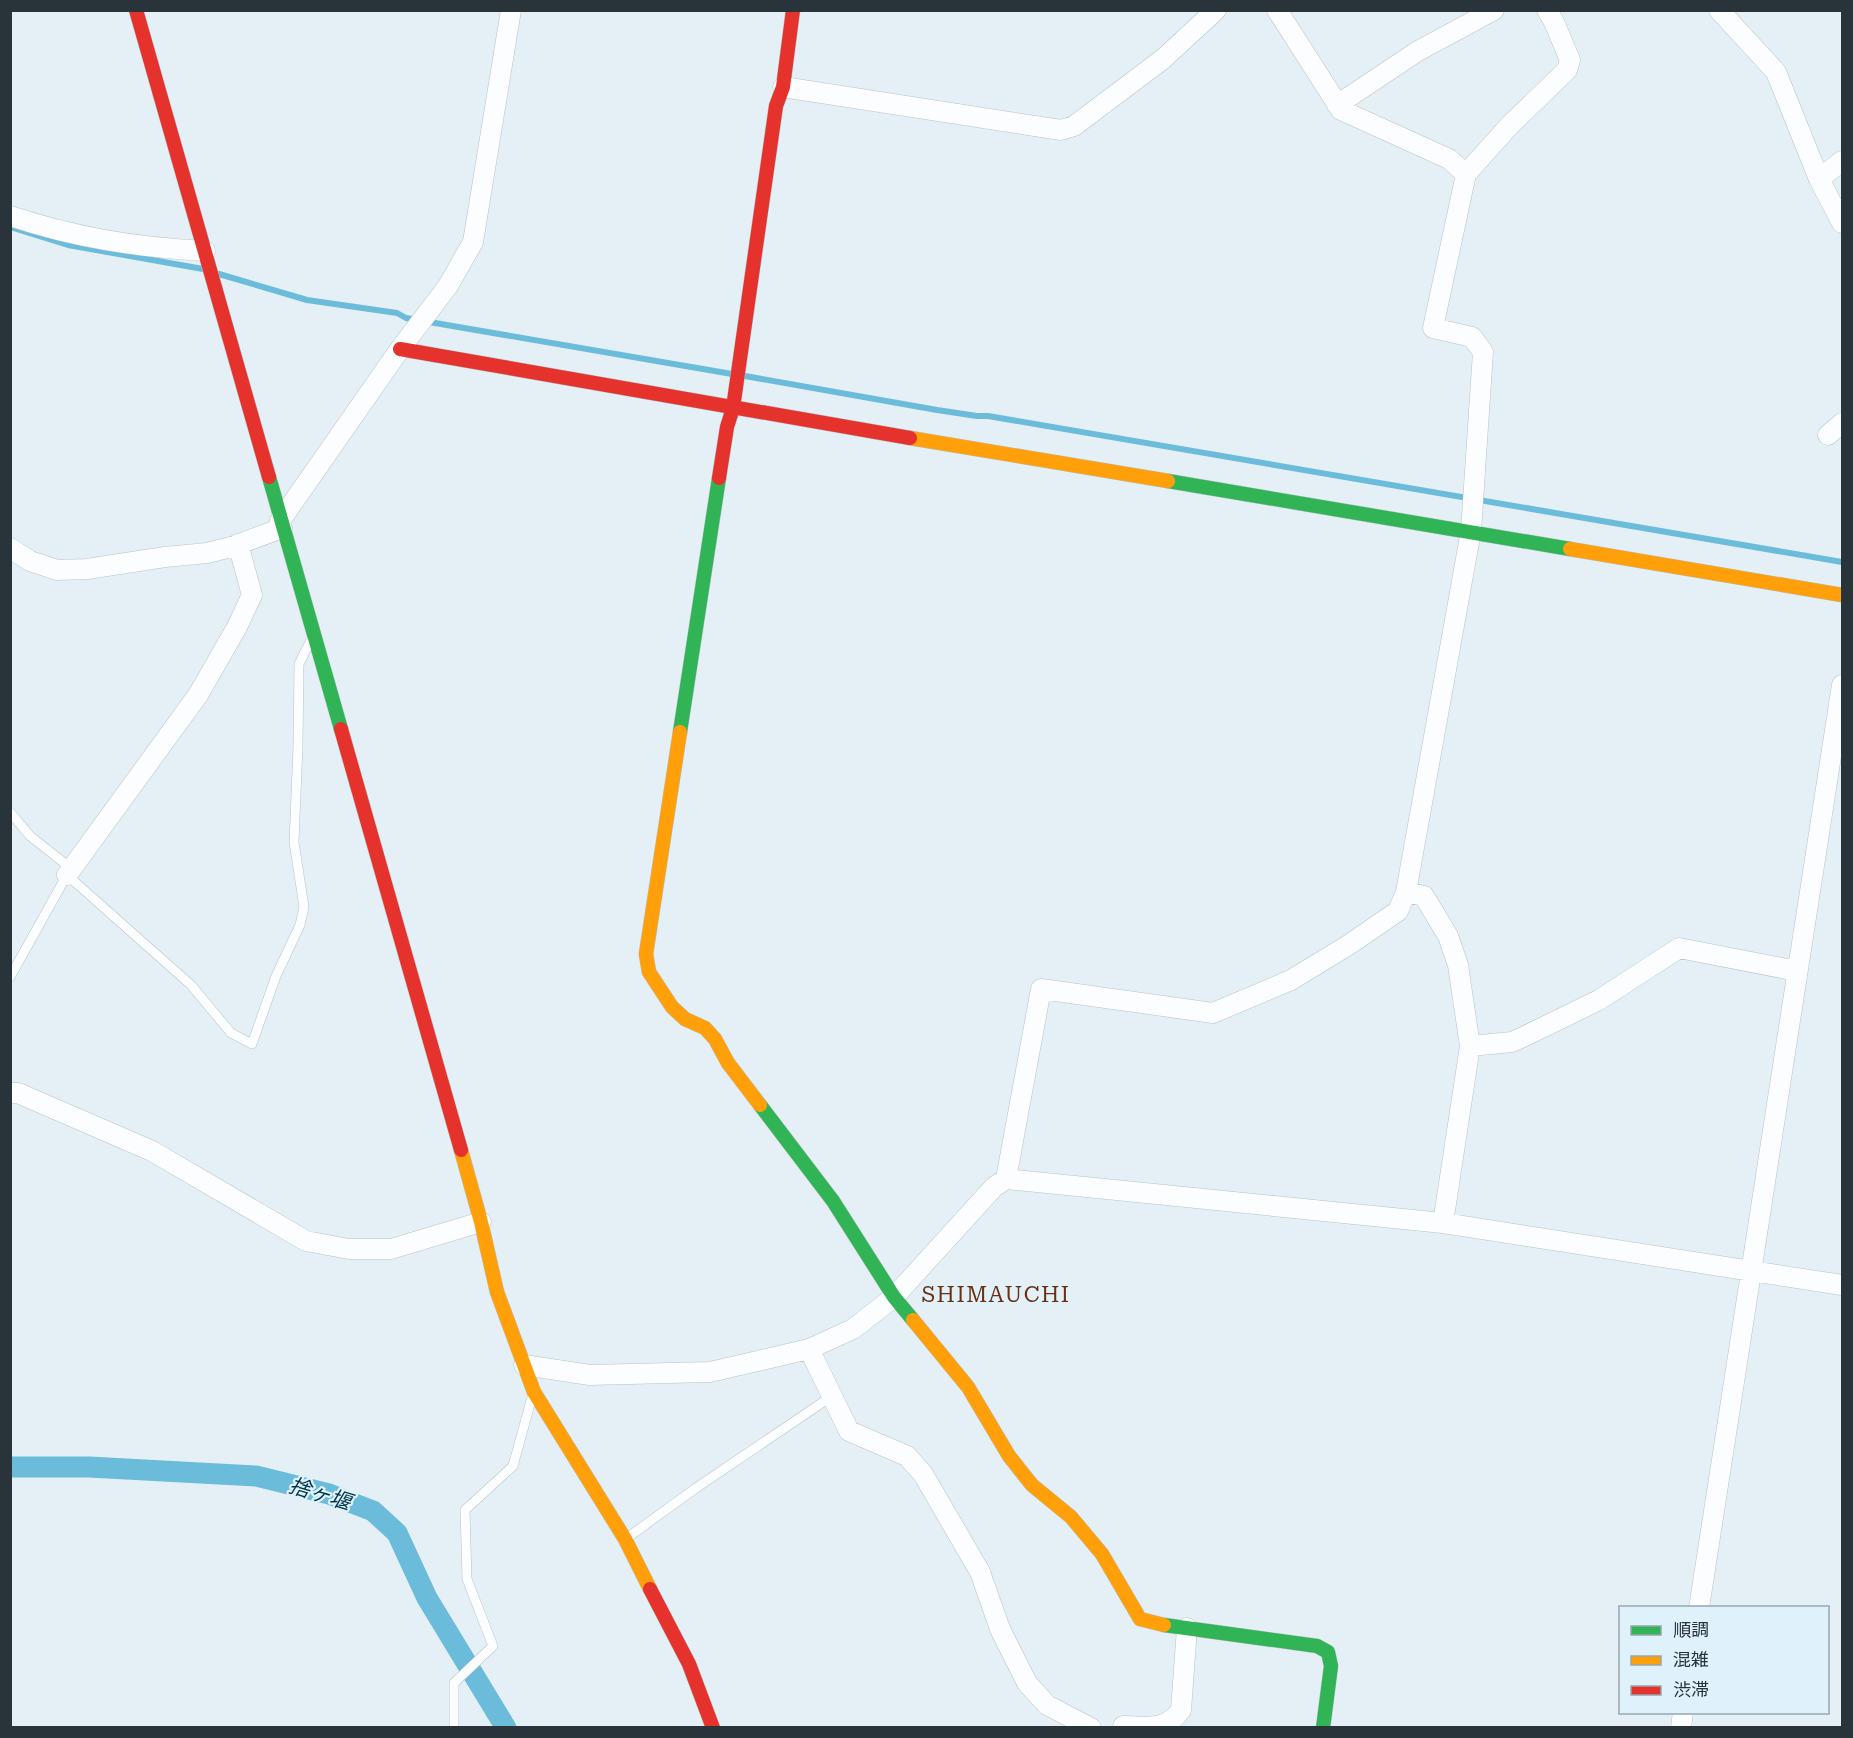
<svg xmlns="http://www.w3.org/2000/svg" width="1853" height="1738" viewBox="0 0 1853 1738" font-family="'Roboto Serif','Noto Sans JP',serif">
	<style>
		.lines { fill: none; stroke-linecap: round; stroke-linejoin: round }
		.stream { stroke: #6bbcdb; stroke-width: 6 }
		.canal { stroke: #6bbcdb; stroke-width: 21 }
		.lane-casing { stroke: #b8c3c8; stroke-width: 10 }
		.street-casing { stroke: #b8c3c8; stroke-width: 21 }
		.fast-casing { stroke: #b8c3c8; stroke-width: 15 }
		.slow-casing { stroke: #b8c3c8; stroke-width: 15 }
		.jam-casing { stroke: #b8c3c8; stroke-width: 15 }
		.lane { stroke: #fbfdfe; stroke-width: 9 }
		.street { stroke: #fbfdfe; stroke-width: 20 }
		.fast { stroke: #30b455; stroke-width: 14 }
		.slow { stroke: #ff9f0a; stroke-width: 14 }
		.jam { stroke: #e5322d; stroke-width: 14 }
		.labels { text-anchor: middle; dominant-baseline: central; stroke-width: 4.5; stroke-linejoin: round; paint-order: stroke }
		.water-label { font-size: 21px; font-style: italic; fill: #023445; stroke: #dff2fc }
		.quarter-label { font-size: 22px; letter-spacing: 1.5px; fill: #6e2f0e; stroke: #dff2fc }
	</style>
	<rect width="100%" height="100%" fill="#e5f0f6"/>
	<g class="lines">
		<path class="stream" d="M 10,227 L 68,245 L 203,269
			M 219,274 L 307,300 L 397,313 L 406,318 L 732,374
			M 745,376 L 937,410 L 977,416 L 988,416 L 1842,562"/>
		<path class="canal" d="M 10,1467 L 89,1467 L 256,1476 L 329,1494 L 373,1511 L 397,1533 L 427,1598 L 506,1728"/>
		<g class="lane-casing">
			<path id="lane" d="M 10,812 L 30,836 L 72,869
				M 10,977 L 67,875 L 191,985 L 231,1033 L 252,1044 L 276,976 L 300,925 L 304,907 L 294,842 L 298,746 L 299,664 L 310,642
				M 627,1538 L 696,1488 L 832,1396
				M 454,1728 L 454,1683 L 493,1646 L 467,1579 L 465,1510 L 513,1466 L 532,1397"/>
		</g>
		<g class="street-casing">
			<path id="street" d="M 1277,10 L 1341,110 L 1449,159 L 1466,174
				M 1719,10 L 1776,72 L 1819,179 L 1842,223
				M 783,87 L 1061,130 L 1074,126 L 1163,59 L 1216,10
				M 1337,105 L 1418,51 L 1494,10
				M 1819,179 L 1842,161
				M 10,216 C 77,238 135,247 205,251
				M 1828,435 L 1842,423
				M 280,521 L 400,349 L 448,286 L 473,242 L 511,10
				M 10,548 L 30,561 L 57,570 L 87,569 L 165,557 L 207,553 L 231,547 L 282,528
				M 67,875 L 198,695 L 237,627 L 252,595 L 238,544
				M 1406,892 L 1424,896 L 1448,936 L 1458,965 L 1470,1046 L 1443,1223
				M 1470,1046 L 1512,1042 L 1523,1037 L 1599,1000 L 1679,948 L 1797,971
				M 10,1093 L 18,1093 L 152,1151 L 306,1241 L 349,1249 L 391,1249 L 481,1222
				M 1006,1179 L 1041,989 L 1213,1013 L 1291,980 L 1350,944 L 1398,911 L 1406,892 L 1471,531 L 1483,352 L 1472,337 L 1433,328 L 1466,174 L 1510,125 L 1567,70 L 1570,60 L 1554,22 L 1547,10
				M 809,1349 L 849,1431 L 907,1456 L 923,1474 L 980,1572 L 1000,1629 L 1027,1683 L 1047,1705 L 1091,1728
				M 524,1365 L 590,1375 L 710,1372 L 809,1349 L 853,1329 L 894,1297 L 994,1187 L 1006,1179 L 1443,1223 L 1842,1285
				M 1699,1608 L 1842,685
				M 1123,1728 L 1123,1726 C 1148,1726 1165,1732 1181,1710 L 1187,1628
				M 1681,1728 L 1683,1712"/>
		</g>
		<g class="fast-casing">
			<path id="fast" d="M 269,477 L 341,729
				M 1168,481 L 1570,549
				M 680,732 L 719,478
				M 760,1105 L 833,1201 L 894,1297 L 913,1320
				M 1164,1625 L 1317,1646 L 1328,1652 L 1331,1666 L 1323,1728"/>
		</g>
		<g class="slow-casing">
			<path id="slow" d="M 910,438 L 1168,481
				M 1570,549 L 1842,595
				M 680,732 L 646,954 L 649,972 L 672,1007 L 685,1019 L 705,1028 L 715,1039 L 728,1063 L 760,1105
				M 461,1150 L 481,1222 L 497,1292 L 534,1392 L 625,1539 L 650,1589
				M 913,1320 L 968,1387 L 1009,1456 L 1032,1485 L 1071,1517 L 1102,1554 L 1140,1619 L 1164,1625"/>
		</g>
		<g class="jam-casing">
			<path id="jam" d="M 136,10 L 269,477
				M 400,349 L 910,438
				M 719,478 L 727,427 L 733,408 L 776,106 L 783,87 L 793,10
				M 341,729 L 461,1150
				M 650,1589 L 689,1664 L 713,1728"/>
		</g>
		<use href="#lane" class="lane"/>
		<use href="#street" class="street"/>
		<use href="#fast" class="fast"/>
		<use href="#slow" class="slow"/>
		<use href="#jam" class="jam"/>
	</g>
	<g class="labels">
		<g class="water-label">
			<text transform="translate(320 1494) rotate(17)">捨ヶ堰</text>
		</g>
		<g class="quarter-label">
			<text x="996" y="1294">SHIMAUCHI</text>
		</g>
	</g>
	<rect width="1853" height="1738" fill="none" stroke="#28343a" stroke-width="24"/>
	<rect x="1619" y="1606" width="210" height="108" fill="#dff2fc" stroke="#96a6ae" stroke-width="1.5"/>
	<rect x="1631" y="1626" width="30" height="9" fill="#30b455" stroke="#96a6ae" stroke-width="1.5"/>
	<text x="1673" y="1636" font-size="18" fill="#28343a">順調</text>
	<rect x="1631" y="1656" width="30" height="9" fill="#ff9f0a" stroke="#96a6ae" stroke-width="1.5"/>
	<text x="1673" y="1666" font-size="18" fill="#28343a">混雑</text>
	<rect x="1631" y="1686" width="30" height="9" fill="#e5322d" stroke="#96a6ae" stroke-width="1.5"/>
	<text x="1673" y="1696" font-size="18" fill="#28343a">渋滞</text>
</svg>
